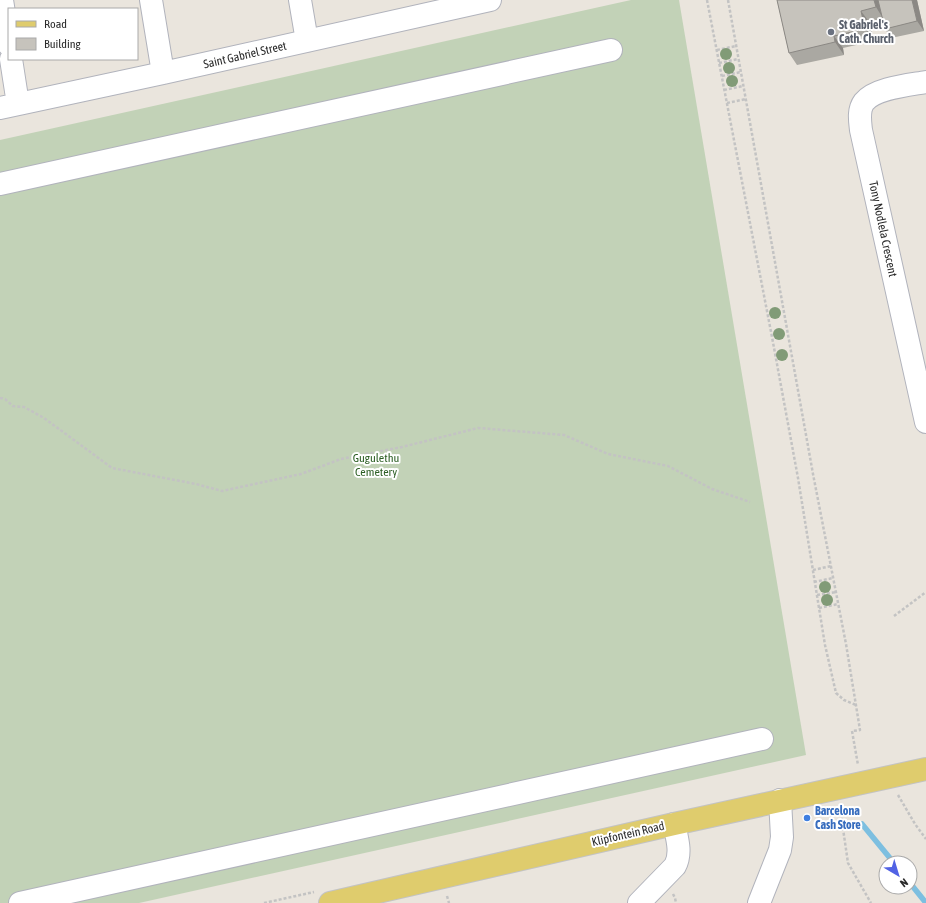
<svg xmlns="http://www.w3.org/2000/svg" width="926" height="903" viewBox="0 0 926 903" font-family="'Asap Condensed',sans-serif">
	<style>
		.cemetery { fill: #c2d2b7 }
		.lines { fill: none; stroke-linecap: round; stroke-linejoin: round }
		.stream { stroke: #7dbfe0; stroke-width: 5.5 }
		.minor-casing { stroke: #b1b3bc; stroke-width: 24 }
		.major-casing { stroke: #c3c3c3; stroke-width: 24 }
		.path { stroke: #c3c3c3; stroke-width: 2.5; stroke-dasharray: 3 2; stroke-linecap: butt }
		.minor { stroke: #fff; stroke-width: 22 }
		.major { stroke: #dfcc6d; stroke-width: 22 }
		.tree { fill: #819b77 }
		.wall { fill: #aaa8a2 }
		.shaded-wall { fill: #8b8884 }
		.building { fill: #c6c3bc; stroke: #8b8884 }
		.worship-dot { fill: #6b7280; stroke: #fff; stroke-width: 1.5 }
		.shop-dot { fill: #3f7fe0; stroke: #fff; stroke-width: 1.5 }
		.labels { text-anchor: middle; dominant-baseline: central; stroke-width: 4; stroke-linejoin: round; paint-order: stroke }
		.worship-label { font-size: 12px; font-weight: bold; fill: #5b616d; stroke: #fff; text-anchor: start }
		.street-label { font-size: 12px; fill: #2a2a2a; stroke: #fff }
		.park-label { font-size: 12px; fill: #2b5e23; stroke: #fff }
		.shop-label { font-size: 12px; font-weight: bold; fill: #366cbe; stroke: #fff; text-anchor: start }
	</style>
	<rect width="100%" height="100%" fill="#eae5dd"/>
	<path class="cemetery" d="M 631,0 L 679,0 L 806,755 L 139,903 L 0,903 L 0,140 Z"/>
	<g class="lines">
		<path class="stream" d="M 862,824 L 894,863
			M 910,883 L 926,903"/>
		<g class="minor-casing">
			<path id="minor" d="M 2,0 L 9,45
				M 151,0 L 163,73
				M 300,0 L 307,41
				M 11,59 L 18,104
				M 926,82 C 909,85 875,88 864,102 C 858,110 860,121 861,130 L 926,422
				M 0,108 L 163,73 L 490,0
				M 0,184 L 611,50
				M 20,903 L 762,739
				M 639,903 L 675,866 C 682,853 677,838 674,824
				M 759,903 L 780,850 L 782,837 L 780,800"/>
		</g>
		<g class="major-casing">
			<path id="major" d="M 330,903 L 674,824 L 926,769"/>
		</g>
		<path class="path" d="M 707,0 L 772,337 L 798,478 L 825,645 L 836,693 L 844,700 L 856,705
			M 728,0 L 813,474 L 846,644 L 860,730 L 852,731 L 858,765
			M 717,50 L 736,46
			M 719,63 L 738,59
			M 722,76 L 741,72
			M 724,90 L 743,86
			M 727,103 L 746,99
			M 0,398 L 5,399 L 13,406 L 24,407 L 44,418 L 112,468 L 196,484 L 222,491 L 301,474 L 341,459 L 402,447 L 478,428 L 564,435 L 608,454 L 668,466 L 712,489 L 750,502
			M 813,570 L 831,566
			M 814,582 L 833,578
			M 817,595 L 836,592
			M 819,608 L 838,604
			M 894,616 L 926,592
			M 898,795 L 915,824 L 926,839
			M 840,808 L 848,863 L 871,903
			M 673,894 L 675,898 L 676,903
			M 447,896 L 449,903
			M 264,903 L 314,892"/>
		<use href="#minor" class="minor"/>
		<use href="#major" class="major"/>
	</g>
	<g class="tree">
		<circle cx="726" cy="54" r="6"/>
		<circle cx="729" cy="68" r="6"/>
		<circle cx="732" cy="81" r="6"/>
		<circle cx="775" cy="313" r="6"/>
		<circle cx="779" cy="334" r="6"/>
		<circle cx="782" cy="355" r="6"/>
		<circle cx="825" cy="587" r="6"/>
		<circle cx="827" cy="600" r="6"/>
	</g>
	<path class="wall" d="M 777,0 L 917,0 L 924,31 L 891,38 L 885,29 L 883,20 L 870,23 L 874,41 L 843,48 L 844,55 L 797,65 L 789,53 Z"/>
	<path class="shaded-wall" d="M 874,0 L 880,0 L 884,20 L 876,7 Z
		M 912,0 L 917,0 L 924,31 L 917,21 Z
		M 861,11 L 870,23 L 874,41 L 865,29 Z
		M 834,36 L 843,48 L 844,55 L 835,42 Z"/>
	<path class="building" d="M 777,0 L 874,0 L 876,7 L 861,11 L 865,29 L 834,36 L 835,42 L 789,53 Z
		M 878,0 L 912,0 L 917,21 L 885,29 Z"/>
	<circle class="worship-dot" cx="831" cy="32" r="4"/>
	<circle class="shop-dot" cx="807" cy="818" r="4"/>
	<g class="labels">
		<g class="worship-label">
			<text x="839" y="25">St Gabriel's<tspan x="839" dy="14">Cath. Church</tspan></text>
		</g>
		<g class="street-label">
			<text transform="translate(245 55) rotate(-13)">Saint Gabriel Street</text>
			<text transform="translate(883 229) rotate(78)">Tony Nodlela Crescent</text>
			<text transform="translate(628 834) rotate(-13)">Klipfontein Road</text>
		</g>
		<g class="park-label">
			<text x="376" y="458">Gugulethu<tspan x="376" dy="14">Cemetery</tspan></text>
		</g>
		<g class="shop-label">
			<text x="815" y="811">Barcelona<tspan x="815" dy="14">Cash Store</tspan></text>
		</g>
	</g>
	<rect x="8" y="8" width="130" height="52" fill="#ffffff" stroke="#aaaaaa"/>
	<rect x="16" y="21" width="20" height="6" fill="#dfcc6d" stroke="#aaaaaa"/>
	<text x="44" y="28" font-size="12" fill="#2a2a2a">Road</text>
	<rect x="16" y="38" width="20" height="12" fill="#c6c3bc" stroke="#aaaaaa"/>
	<text x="44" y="48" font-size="12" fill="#2a2a2a">Building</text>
	<g transform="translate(898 875) rotate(142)"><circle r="19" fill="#ffffff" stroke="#aaaaaa"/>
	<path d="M0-3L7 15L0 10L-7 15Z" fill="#5162e4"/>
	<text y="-6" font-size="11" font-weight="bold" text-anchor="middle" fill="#2a2a2a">N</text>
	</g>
</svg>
